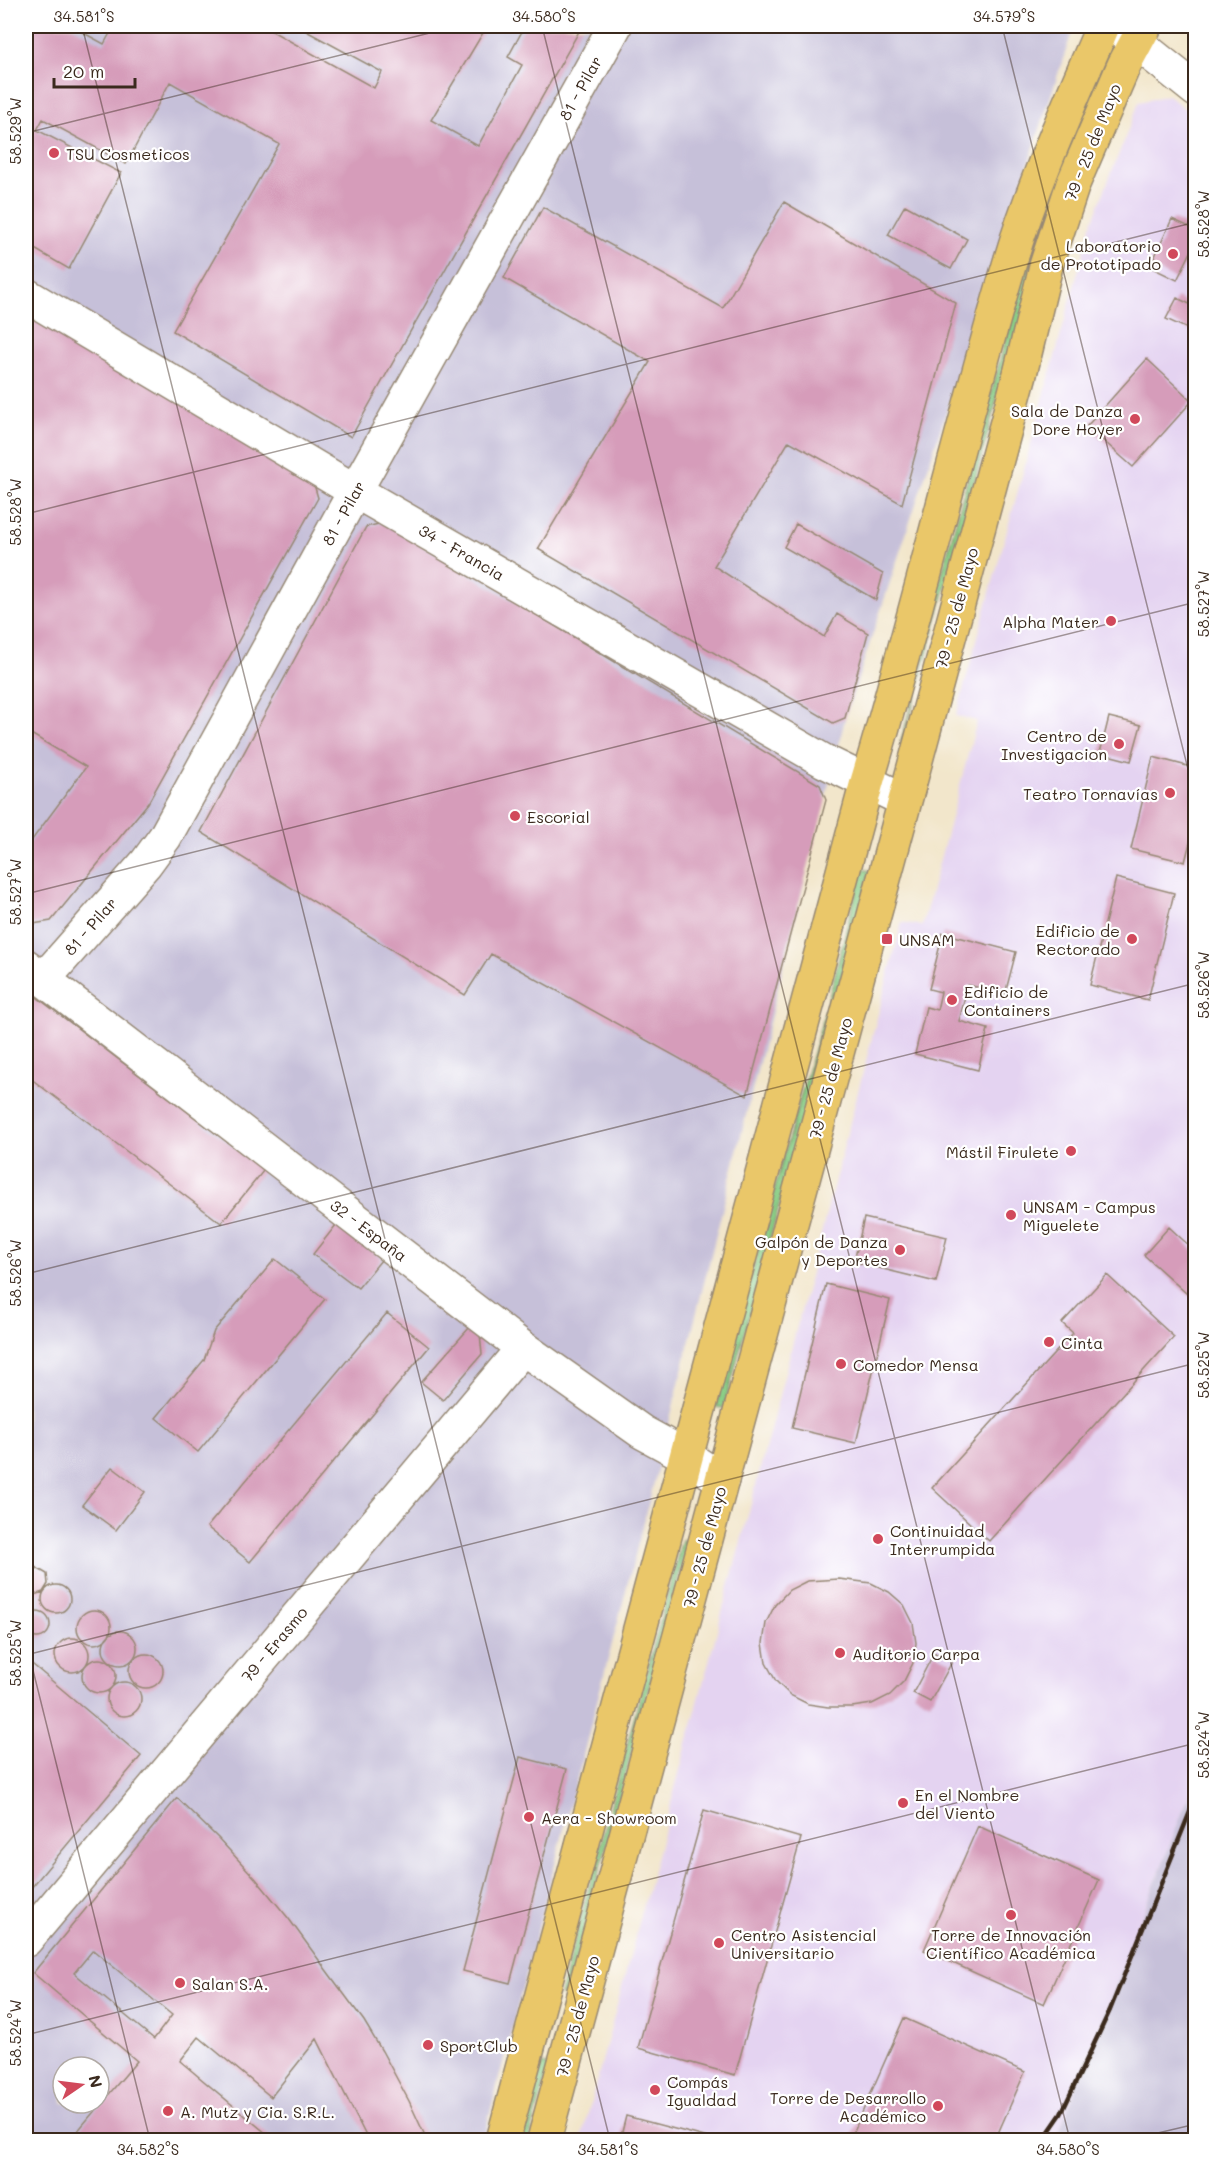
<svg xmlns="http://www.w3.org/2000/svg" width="1221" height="2166" viewBox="0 0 1221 2166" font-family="Mali,sans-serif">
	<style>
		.built { fill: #e4d3f1 }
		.industrial { fill: #c6c0d9; fill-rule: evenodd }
		.green { fill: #8bce86; stroke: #637c52; stroke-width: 1.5 }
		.building { fill: #d69cba; fill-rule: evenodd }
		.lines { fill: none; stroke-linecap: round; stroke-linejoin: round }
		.minor-casing { stroke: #968874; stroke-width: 36 }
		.major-casing { stroke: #968874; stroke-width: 36 }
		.minor { stroke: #fff; stroke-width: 33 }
		.major { stroke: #eac769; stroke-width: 33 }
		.rail { stroke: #3b2a1e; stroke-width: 4.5 }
		.ticks { fill: none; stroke: #3b2a1e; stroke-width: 1.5; stroke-opacity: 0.45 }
		.poi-dot { fill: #d1495b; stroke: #fff; stroke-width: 2 }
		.labels { text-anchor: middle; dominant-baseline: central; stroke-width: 4.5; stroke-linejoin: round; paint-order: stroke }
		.street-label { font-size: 16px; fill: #3b2a1e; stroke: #fff }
		.poi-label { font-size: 16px; fill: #3b2a1e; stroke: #fff; text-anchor: start }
		.neatline { fill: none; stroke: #3b2a1e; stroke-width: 2 }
		.ticks-label { font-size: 15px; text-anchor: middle; fill: #3b2a1e }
	</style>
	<rect width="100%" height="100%" fill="#fff"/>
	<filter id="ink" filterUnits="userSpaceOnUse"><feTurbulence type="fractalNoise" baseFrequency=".0167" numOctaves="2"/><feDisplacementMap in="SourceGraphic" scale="12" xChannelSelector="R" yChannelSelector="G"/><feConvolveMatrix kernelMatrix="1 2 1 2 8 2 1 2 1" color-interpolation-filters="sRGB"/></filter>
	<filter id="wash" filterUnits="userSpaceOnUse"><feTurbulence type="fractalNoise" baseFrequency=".008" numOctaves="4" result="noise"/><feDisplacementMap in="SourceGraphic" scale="24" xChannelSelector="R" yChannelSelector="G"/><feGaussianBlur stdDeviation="1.35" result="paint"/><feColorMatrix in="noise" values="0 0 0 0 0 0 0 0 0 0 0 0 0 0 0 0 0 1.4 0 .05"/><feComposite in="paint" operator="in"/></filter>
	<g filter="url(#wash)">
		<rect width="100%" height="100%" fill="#f2e6cb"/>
		<path class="built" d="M 1168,95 L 1196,118 L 1195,1780 L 1056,2140 L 581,2140 L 751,1504 L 902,922 L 922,926 L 949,826 L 977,721 L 956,716 L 1091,225 L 1139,102 Z"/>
		<path class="industrial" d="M 26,26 L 1077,26 L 1070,38 L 846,715 L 657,1471 L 483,2140 L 26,2140 ZM 63,2067 L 99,2067 L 99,2103 L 63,2103 Z
			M 1195,1780 L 1195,2140 L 1056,2140 Z"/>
		<path class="green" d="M 1107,57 L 1109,58 L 1001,384 L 903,742 L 901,742 L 922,664 L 930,617 L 1028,258 L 1045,207 Z
			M 862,869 L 870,871 C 823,1050 772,1229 724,1408 L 715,1407 L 786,1147 L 828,1002 Z
			M 682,1540 L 688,1541 L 566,1997 L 560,1995 Z
			M 542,2064 L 549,2066 L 529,2140 L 522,2140 Z"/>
		<g id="blocks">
			<path class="building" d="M 26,26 L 71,26 L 104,44 L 114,26 L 263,26 L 374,88 L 382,72 L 297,26 L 487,26 L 431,120 L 478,146 L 522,65 L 508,57 L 525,26 L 582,26 L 351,437 L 173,331 L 279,144 L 170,82 L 126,164 L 43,119 L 37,130 L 121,173 L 69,269 L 26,244 Z
				M 784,202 L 956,303 L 902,504 L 789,441 L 714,566 L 824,637 L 837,614 L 868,633 L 845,718 L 833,723 L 538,549 L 650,362 L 504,278 L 543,207 L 723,308 Z
				M 905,205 L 967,239 L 951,269 L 888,235 Z
				M 1172,219 L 1196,230 L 1196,242 L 1177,280 L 1150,267 Z
				M 1177,298 L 1196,307 L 1196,324 L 1192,331 L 1166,319 Z
				M 26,309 L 313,481 L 318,498 L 148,803 L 51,921 L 33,924 L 26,918 L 26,848 L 86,767 L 26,731 Z
				M 1147,359 L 1192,401 L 1133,467 L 1087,426 Z
				M 383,523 L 820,785 L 826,800 L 747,1096 L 491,954 L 465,995 L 201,832 L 366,527 Z
				M 796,524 L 883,574 L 876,600 L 784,547 Z
				M 1109,717 L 1141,725 L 1131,761 L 1100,753 Z
				M 1195,752 L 1196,819 L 1185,862 L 1131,849 L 1153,757 L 1191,767 Z
				M 1116,878 L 1174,893 L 1148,1000 L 1090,985 Z
				M 943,933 L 1016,952 L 1005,994 L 968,985 L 959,1021 L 988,1029 L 978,1070 L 915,1054 L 926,1007 L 937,1010 L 941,992 L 929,989 Z
				M 26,989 L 264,1170 L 221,1223 L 26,1075 Z
				M 864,1218 L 947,1237 L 936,1282 L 854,1262 Z
				M 336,1225 L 382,1259 L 358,1288 L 313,1254 Z
				M 1169,1227 L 1196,1252 L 1196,1302 L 1144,1255 Z
				M 275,1259 L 325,1299 L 198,1452 L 156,1418 L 204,1360 L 214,1331 Z
				M 1107,1275 L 1174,1337 L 989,1541 L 932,1488 L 1073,1333 L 1062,1323 Z
				M 826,1284 L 890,1300 L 856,1443 L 792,1428 Z
				M 387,1313 L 429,1347 L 250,1562 L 207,1527 Z
				M 470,1327 L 480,1334 L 482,1354 L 443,1400 L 421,1382 Z
				M 112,1467 L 145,1492 L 116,1530 L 82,1505 Z
				M 35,1567 L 47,1574 L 48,1584 L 43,1592 L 34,1595 L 26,1592 L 26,1570 Z
				M 839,1579 L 871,1583 L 889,1592 L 904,1605 L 913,1623 L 916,1643 L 913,1663 L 904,1681 L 890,1695 L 872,1704 L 852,1707 L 828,1707 L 808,1704 L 790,1695 L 776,1681 L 766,1663 L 763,1643 L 766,1623 L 775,1605 L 789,1590 L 807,1581 Z
				M42 1599a14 14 0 1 1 28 0a14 14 0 1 1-28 0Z
				M77 1627a17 17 0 1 1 34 0a17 17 0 1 1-34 0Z
				M24 1625a13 13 0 1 1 26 0a13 13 0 1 1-26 0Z
				M103 1648a17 17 0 1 1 34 0a17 17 0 1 1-34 0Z
				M55 1655a17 17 0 1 1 34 0a17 17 0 1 1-34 0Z
				M 934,1653 L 952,1662 L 930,1702 L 913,1693 Z
				M129 1671a17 17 0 1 1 34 0a17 17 0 1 1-34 0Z
				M 26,1659 L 141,1756 L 26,1894 Z
				M82 1676a17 17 0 1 1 34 0a17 17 0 1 1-34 0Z
				M107 1699a17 17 0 1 1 34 0a17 17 0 1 1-34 0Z
				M 520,1757 L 567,1769 L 510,1983 L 463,1971 Z
				M 177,1798 L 218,1838 L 256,1879 L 289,1919 L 324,1967 L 364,2021 L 382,2051 L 409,2101 L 427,2140 L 368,2140 L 317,2039 L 271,2097 L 199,2037 L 180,2061 L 274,2140 L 70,2140 L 137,2061 L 33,1973 ZM 93,1950 L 172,2015 L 154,2039 L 74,1973 Z
				M 704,1810 L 801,1838 L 735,2075 L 638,2048 Z
				M 978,1826 L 1099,1880 L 1044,2004 L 924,1950 Z
				M 904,2018 L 1025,2072 L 995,2140 L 850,2140 Z
				M 626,2116 L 716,2140 L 620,2140 Z"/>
		</g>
	</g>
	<g filter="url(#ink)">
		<use href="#blocks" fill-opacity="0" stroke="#968874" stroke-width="1.5"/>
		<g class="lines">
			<g class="minor-casing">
				<path id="minor" d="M 1116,26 L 1196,90
					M 26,295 L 355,491 L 824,761 L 904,800
					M 26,966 L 523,1348 L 642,1432 L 686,1456 L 722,1480
					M 43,980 L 146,863 L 165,837 L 355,491 L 615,26
					M 26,1940 L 523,1348"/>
			</g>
			<g class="major-casing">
				<path id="major" d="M 503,2140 L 867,782 C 918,610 959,434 1010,262 C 1034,181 1070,103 1103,26
					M 544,2140 L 1020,374 L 1046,266 L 1073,184 L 1124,65 L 1145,26"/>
			</g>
			<use href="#minor" class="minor"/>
			<use href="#major" class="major"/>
			<path class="rail" d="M 1043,2140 L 1061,2114 L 1110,2010 L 1196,1797"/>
		</g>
	</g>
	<path class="ticks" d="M 82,26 L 610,2140M 542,26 L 1070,2140M 1002,26 L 1196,801M 26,133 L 458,26M 26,514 L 1196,222M 26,894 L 1196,602M 26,1274 L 1196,983M 26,1642 L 150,2140M 26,1655 L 1196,1363M 26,2035 L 1196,1743M 1128,2140 L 1196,2124"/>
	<g class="poi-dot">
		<circle cx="54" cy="153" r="6"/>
		<circle cx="1173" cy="254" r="6"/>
		<circle cx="1135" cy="419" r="6"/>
		<circle cx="1111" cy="621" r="6"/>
		<circle cx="1119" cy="744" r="6"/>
		<circle cx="1170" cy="793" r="6"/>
		<circle cx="515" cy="816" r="6"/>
		<rect x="881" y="933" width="12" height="12" rx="3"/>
		<circle cx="1132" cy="939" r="6"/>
		<circle cx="952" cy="1000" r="6"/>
		<circle cx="1071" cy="1151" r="6"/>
		<circle cx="1011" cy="1215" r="6"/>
		<circle cx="900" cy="1250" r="6"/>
		<circle cx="1049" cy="1342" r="6"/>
		<circle cx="841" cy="1364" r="6"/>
		<circle cx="878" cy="1539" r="6"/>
		<circle cx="840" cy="1653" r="6"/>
		<circle cx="903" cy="1803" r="6"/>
		<circle cx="529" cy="1817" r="6"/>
		<circle cx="1011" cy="1915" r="6"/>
		<circle cx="719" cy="1943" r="6"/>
		<circle cx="180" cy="1983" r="6"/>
		<circle cx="428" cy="2045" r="6"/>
		<circle cx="655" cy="2090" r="6"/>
		<circle cx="938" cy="2106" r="6"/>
		<circle cx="168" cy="2111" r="6"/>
	</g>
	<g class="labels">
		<g class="street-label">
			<text transform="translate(580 88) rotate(-61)">81 - Pilar</text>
			<text transform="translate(1092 142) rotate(-68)">79 - 25 de Mayo</text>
			<text transform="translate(343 513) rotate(-61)">81 - Pilar</text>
			<text transform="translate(462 552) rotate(30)">34 - Francia</text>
			<text transform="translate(956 608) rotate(-75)">79 - 25 de Mayo</text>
			<text transform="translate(90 926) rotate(-49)">81 - Pilar</text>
			<text transform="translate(830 1078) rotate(-75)">79 - 25 de Mayo</text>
			<text transform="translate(369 1230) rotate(37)">32 - España</text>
			<text transform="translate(704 1547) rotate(-75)">79 - 25 de Mayo</text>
			<text transform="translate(274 1644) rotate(-50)">79 - Erasmo</text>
			<text transform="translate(577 2016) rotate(-75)">79 - 25 de Mayo</text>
		</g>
		<g class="poi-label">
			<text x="66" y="153">TSU Cosmeticos</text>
			<text x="1161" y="245" text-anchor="end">Laboratorio<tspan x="1161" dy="18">de Prototipado</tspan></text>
			<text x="1123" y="410" text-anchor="end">Sala de Danza<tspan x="1123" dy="18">Dore Hoyer</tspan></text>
			<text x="1099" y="621" text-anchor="end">Alpha Mater</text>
			<text x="1107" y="735" text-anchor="end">Centro de<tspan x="1107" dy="18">Investigacion</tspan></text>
			<text x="1158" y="793" text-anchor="end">Teatro Tornavías</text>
			<text x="527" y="816">Escorial</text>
			<text x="1120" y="930" text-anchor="end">Edificio de<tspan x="1120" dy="18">Rectorado</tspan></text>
			<text x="899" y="939">UNSAM</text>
			<text x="964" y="991">Edificio de<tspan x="964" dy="18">Containers</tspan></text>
			<text x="1059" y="1151" text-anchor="end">Mástil Firulete</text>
			<text x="1023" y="1206">UNSAM - Campus<tspan x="1023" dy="18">Miguelete</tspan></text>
			<text x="888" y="1241" text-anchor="end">Galpón de Danza<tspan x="888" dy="18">y Deportes</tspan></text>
			<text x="1061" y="1342">Cinta</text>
			<text x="853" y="1364">Comedor Mensa</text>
			<text x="890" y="1530">Continuidad<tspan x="890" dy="18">Interrumpida</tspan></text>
			<text x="852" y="1653">Auditorio Carpa</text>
			<text x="915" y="1794">En el Nombre<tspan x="915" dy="18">del Viento</tspan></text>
			<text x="541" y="1817">Aera - Showroom</text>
			<text x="731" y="1934">Centro Asistencial<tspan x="731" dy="18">Universitario</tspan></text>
			<text x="1011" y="1934" text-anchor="middle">Torre de Innovación<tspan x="1011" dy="18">Científico Académica</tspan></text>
			<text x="192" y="1983">Salan S.A.</text>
			<text x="440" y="2045">SportClub</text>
			<text x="667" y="2081">Compás<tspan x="667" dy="18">Igualdad</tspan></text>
			<text x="926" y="2097" text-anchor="end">Torre de Desarrollo<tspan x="926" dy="18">Académico</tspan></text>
			<text x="180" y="2111">A. Mutz y Cia. S.R.L.</text>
		</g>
	</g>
	<rect width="1221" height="2166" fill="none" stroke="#fff" stroke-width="66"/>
	<g transform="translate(81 2085) rotate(76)"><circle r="28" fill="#ffffff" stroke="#b1aaa5" stroke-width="1.5"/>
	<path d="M0-4.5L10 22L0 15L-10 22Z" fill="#d1495b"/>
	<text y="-9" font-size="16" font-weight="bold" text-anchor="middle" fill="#3b2a1e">N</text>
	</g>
	<path d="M54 78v9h81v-9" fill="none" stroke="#3b2a1e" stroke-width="3"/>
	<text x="63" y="78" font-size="18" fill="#3b2a1e" stroke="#ffffff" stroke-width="4.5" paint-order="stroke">20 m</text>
	<rect x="33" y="33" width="1155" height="2100" class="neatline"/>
	<g class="ticks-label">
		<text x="84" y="22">34.581°S</text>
		<text x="544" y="22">34.580°S</text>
		<text x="1004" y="22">34.579°S</text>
		<text transform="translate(16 131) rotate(-90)" y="5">58.529°W</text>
		<text transform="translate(1204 224) rotate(-90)" y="5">58.528°W</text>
		<text transform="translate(16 512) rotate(-90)" y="5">58.528°W</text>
		<text transform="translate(1204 604) rotate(-90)" y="5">58.527°W</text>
		<text transform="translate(16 892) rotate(-90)" y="5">58.527°W</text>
		<text transform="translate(1204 985) rotate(-90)" y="5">58.526°W</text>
		<text transform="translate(16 1273) rotate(-90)" y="5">58.526°W</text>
		<text transform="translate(1204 1365) rotate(-90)" y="5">58.525°W</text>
		<text transform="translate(16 1653) rotate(-90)" y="5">58.525°W</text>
		<text transform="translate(1204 1745) rotate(-90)" y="5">58.524°W</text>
		<text transform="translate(16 2033) rotate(-90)" y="5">58.524°W</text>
		<text x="148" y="2155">34.582°S</text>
		<text x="608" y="2155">34.581°S</text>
		<text x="1068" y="2155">34.580°S</text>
	</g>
</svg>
